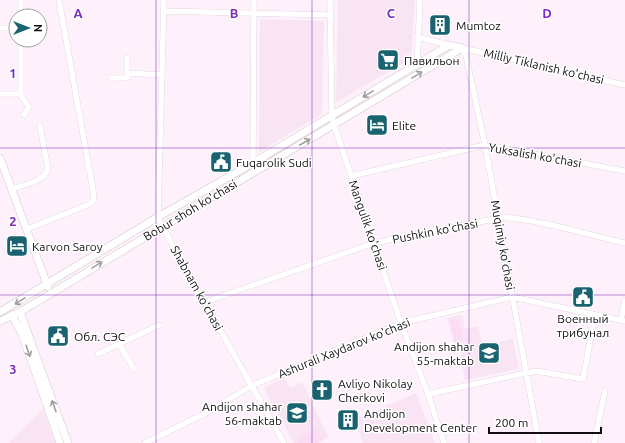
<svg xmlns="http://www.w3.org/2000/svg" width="625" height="443" viewBox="0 0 625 443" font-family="Ubuntu,sans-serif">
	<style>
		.built { fill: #f8e4f3 }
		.grass { fill: #fcdcf5 }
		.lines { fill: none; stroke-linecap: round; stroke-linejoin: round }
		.minor-casing { stroke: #d3c7d0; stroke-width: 6 }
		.major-casing { stroke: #d3c7d0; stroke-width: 8 }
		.minor { stroke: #fff; stroke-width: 5.5 }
		.major { stroke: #fff; stroke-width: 7 }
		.oneway { stroke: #a09e9f }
		.grid { fill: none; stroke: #7b2cbf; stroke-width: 1; stroke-opacity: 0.55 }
		.labels { text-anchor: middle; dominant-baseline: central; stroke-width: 3; stroke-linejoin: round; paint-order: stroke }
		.poi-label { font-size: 12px; fill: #110d10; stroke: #fff; text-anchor: start }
		.street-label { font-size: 12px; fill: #110d10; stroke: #fff }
		.grid-label { font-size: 13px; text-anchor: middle; font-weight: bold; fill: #7b2cbf; stroke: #fff; stroke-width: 3; stroke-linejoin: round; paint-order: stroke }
	</style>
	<rect width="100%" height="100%" fill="#fef1fb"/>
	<path class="built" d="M 338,0 L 415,0 L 411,59 L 336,102 Z
		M 260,19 L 324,21 L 322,114 L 259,152 Z
		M 462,315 L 465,329 L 478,326 L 483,346 L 513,339 L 519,369 L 465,380 L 461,360 L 462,342 L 454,343 L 447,318 Z
		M 284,377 L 290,388 L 302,382 L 328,437 L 318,443 L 294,443 L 264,388 Z
		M 416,393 L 435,443 L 363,443 L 354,420 Z
		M 43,409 L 55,443 L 9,443 Z"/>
	<path class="grass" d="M 459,319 L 463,341 L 454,342 L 450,321 Z
		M 317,429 L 323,440 L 317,443 L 299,443 L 297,440 Z"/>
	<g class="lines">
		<g class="minor-casing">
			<path id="minor" d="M 164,0 L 158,217 L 175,250 L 284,443
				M 330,0 L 332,116 L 334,125 L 401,323 L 428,394 L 444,443
				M 164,11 L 330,15
				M 21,16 L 21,0
				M 0,28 L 16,28
				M 417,37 L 449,45
				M 21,40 L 21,96 L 29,107 L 24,115
				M 462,48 L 466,56 L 485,145 L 539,443
				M 462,48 L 625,85
				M 127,58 L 127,73
				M 417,65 L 420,0
				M 111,78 L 126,78 L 128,77 L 127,73 L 162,75
				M 0,94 L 21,94
				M 253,163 L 254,0
				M 351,176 L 485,145 L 625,171
				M 12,189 C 23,185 45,181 48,169 L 40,126
				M 27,229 L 90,204 L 93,201 L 94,196 L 59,0
				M 205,302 L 374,243 L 499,218 C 514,217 527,220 541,223 C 569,228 597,237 625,243
				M 621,320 L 625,301
				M 119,344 L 134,369
				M 98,354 L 159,325
				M 428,394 L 536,371 L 583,379 L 595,315
				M 145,443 L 208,412 L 251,386 L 401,323 L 512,297 L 625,321
				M 594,443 L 605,391"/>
		</g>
		<g class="major-casing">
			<path id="major" d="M 0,158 L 48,287
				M 0,312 L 158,217 L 253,163 L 449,45 L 462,48
				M 20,312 L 68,443
				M 12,315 L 22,334 L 60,443
				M 0,321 L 20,312 L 462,48"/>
		</g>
		<use href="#minor" class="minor"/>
		<use href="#major" class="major"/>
	</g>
	<defs><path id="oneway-shaft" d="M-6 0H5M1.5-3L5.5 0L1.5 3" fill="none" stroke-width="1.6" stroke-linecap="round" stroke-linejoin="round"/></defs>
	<g class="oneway">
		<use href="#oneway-shaft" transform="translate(417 75) rotate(-31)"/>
		<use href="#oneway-shaft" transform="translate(368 94) rotate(149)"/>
		<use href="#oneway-shaft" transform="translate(305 142) rotate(-30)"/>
		<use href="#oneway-shaft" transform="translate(97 265) rotate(-31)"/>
		<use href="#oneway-shaft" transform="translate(20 301) rotate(148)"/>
		<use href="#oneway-shaft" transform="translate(28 351) rotate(71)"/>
		<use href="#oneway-shaft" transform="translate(54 406) rotate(-110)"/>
	</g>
	<path class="grid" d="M 156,0 L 156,443M 312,0 L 312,443M 469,0 L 469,443M 0,148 L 625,148M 0,295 L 625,295"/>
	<defs>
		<g id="building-square" transform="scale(1.15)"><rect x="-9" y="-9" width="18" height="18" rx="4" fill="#196270" stroke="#fff"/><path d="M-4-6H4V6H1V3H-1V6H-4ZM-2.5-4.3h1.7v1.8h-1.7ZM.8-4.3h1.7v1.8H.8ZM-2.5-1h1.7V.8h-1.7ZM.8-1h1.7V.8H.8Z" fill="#fff"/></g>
		<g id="supermarket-square" transform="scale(1.15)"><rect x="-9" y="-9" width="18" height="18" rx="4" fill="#196270" stroke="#fff"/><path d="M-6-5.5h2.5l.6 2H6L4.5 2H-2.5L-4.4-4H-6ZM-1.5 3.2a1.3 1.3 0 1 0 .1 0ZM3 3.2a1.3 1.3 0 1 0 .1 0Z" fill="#fff"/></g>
		<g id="hotel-square" transform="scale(1.15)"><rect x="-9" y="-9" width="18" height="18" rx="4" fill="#196270" stroke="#fff"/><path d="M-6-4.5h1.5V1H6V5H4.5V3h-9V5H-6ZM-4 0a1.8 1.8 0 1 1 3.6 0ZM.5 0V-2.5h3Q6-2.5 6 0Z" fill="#fff"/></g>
		<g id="civic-square" transform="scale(1.15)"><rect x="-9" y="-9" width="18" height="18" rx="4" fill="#196270" stroke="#fff"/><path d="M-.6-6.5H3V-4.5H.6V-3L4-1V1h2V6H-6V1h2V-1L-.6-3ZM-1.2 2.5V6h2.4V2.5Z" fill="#fff"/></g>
		<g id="school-square" transform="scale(1.15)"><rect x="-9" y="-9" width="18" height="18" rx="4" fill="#196270" stroke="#fff"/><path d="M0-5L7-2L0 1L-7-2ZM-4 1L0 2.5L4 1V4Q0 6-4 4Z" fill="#fff"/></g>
		<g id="church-square" transform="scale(1.15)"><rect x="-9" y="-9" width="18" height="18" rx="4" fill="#196270" stroke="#fff"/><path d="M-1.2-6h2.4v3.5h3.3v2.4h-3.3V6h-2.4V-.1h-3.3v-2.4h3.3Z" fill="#fff"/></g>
	</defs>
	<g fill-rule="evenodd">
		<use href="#building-square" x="440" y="25"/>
		<use href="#supermarket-square" x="388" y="60"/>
		<use href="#hotel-square" x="377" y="125"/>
		<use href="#civic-square" x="221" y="162"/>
		<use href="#hotel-square" x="17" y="246"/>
		<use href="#civic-square" x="583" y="297"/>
		<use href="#civic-square" x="58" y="336"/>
		<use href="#school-square" x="489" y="353"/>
		<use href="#church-square" x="322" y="390"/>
		<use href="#school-square" x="297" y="413"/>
		<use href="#building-square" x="348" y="420"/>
	</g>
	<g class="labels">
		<g class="poi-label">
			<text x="456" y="25">Mumtoz</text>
			<text x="404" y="60">Павильон</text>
			<text x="392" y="125">Elite</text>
			<text x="236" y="162">Fuqarolik Sudi</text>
			<text x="32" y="246">Karvon Saroy</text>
			<text x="583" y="318" text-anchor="middle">Военный<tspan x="583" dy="14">трибунал</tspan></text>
			<text x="74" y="336">Обл. СЭС</text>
			<text x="474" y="346" text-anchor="end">Andijon shahar<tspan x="474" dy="14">55-maktab</tspan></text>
			<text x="338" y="383">Avliyo Nikolay<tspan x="338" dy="14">Cherkovi</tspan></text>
			<text x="282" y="406" text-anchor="end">Andijon shahar<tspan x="282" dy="14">56-maktab</tspan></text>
			<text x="364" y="413">Andijon<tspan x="364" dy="14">Development Center</tspan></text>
		</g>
		<g class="street-label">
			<text transform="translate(544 66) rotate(13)">Milliy Tiklanish ko'chasi</text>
			<text transform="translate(535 155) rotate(10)">Yuksalish ko'chasi</text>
			<text transform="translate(190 210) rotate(-31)">Bobur shoh ko'chasi</text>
			<text transform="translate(368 225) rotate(71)">Mangulik ko'chasi</text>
			<text transform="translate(435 231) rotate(-11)">Pushkin ko'chasi</text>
			<text transform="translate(503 245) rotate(80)">Muqimiy ko'chasi</text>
			<text transform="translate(197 288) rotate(61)">Shabnam ko'chasi</text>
			<text transform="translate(344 348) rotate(-22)">Ashurali Xaydarov ko'chasi</text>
		</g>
	</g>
	<g class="grid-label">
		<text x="78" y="18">A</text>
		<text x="234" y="18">B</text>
		<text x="391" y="18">C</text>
		<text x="547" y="18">D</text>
		<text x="13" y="78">1</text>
		<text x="13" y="226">2</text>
		<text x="13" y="374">3</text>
	</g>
	<g transform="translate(28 28) rotate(90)"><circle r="19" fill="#ffffff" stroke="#a09e9f"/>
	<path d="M0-3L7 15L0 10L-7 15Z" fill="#196270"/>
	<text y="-6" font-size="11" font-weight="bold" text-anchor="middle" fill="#110d10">N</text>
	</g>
	<path d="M489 427v6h112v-6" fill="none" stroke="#110d10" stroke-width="2"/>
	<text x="495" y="427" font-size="12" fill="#110d10" stroke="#ffffff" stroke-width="3" paint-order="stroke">200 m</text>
</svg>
